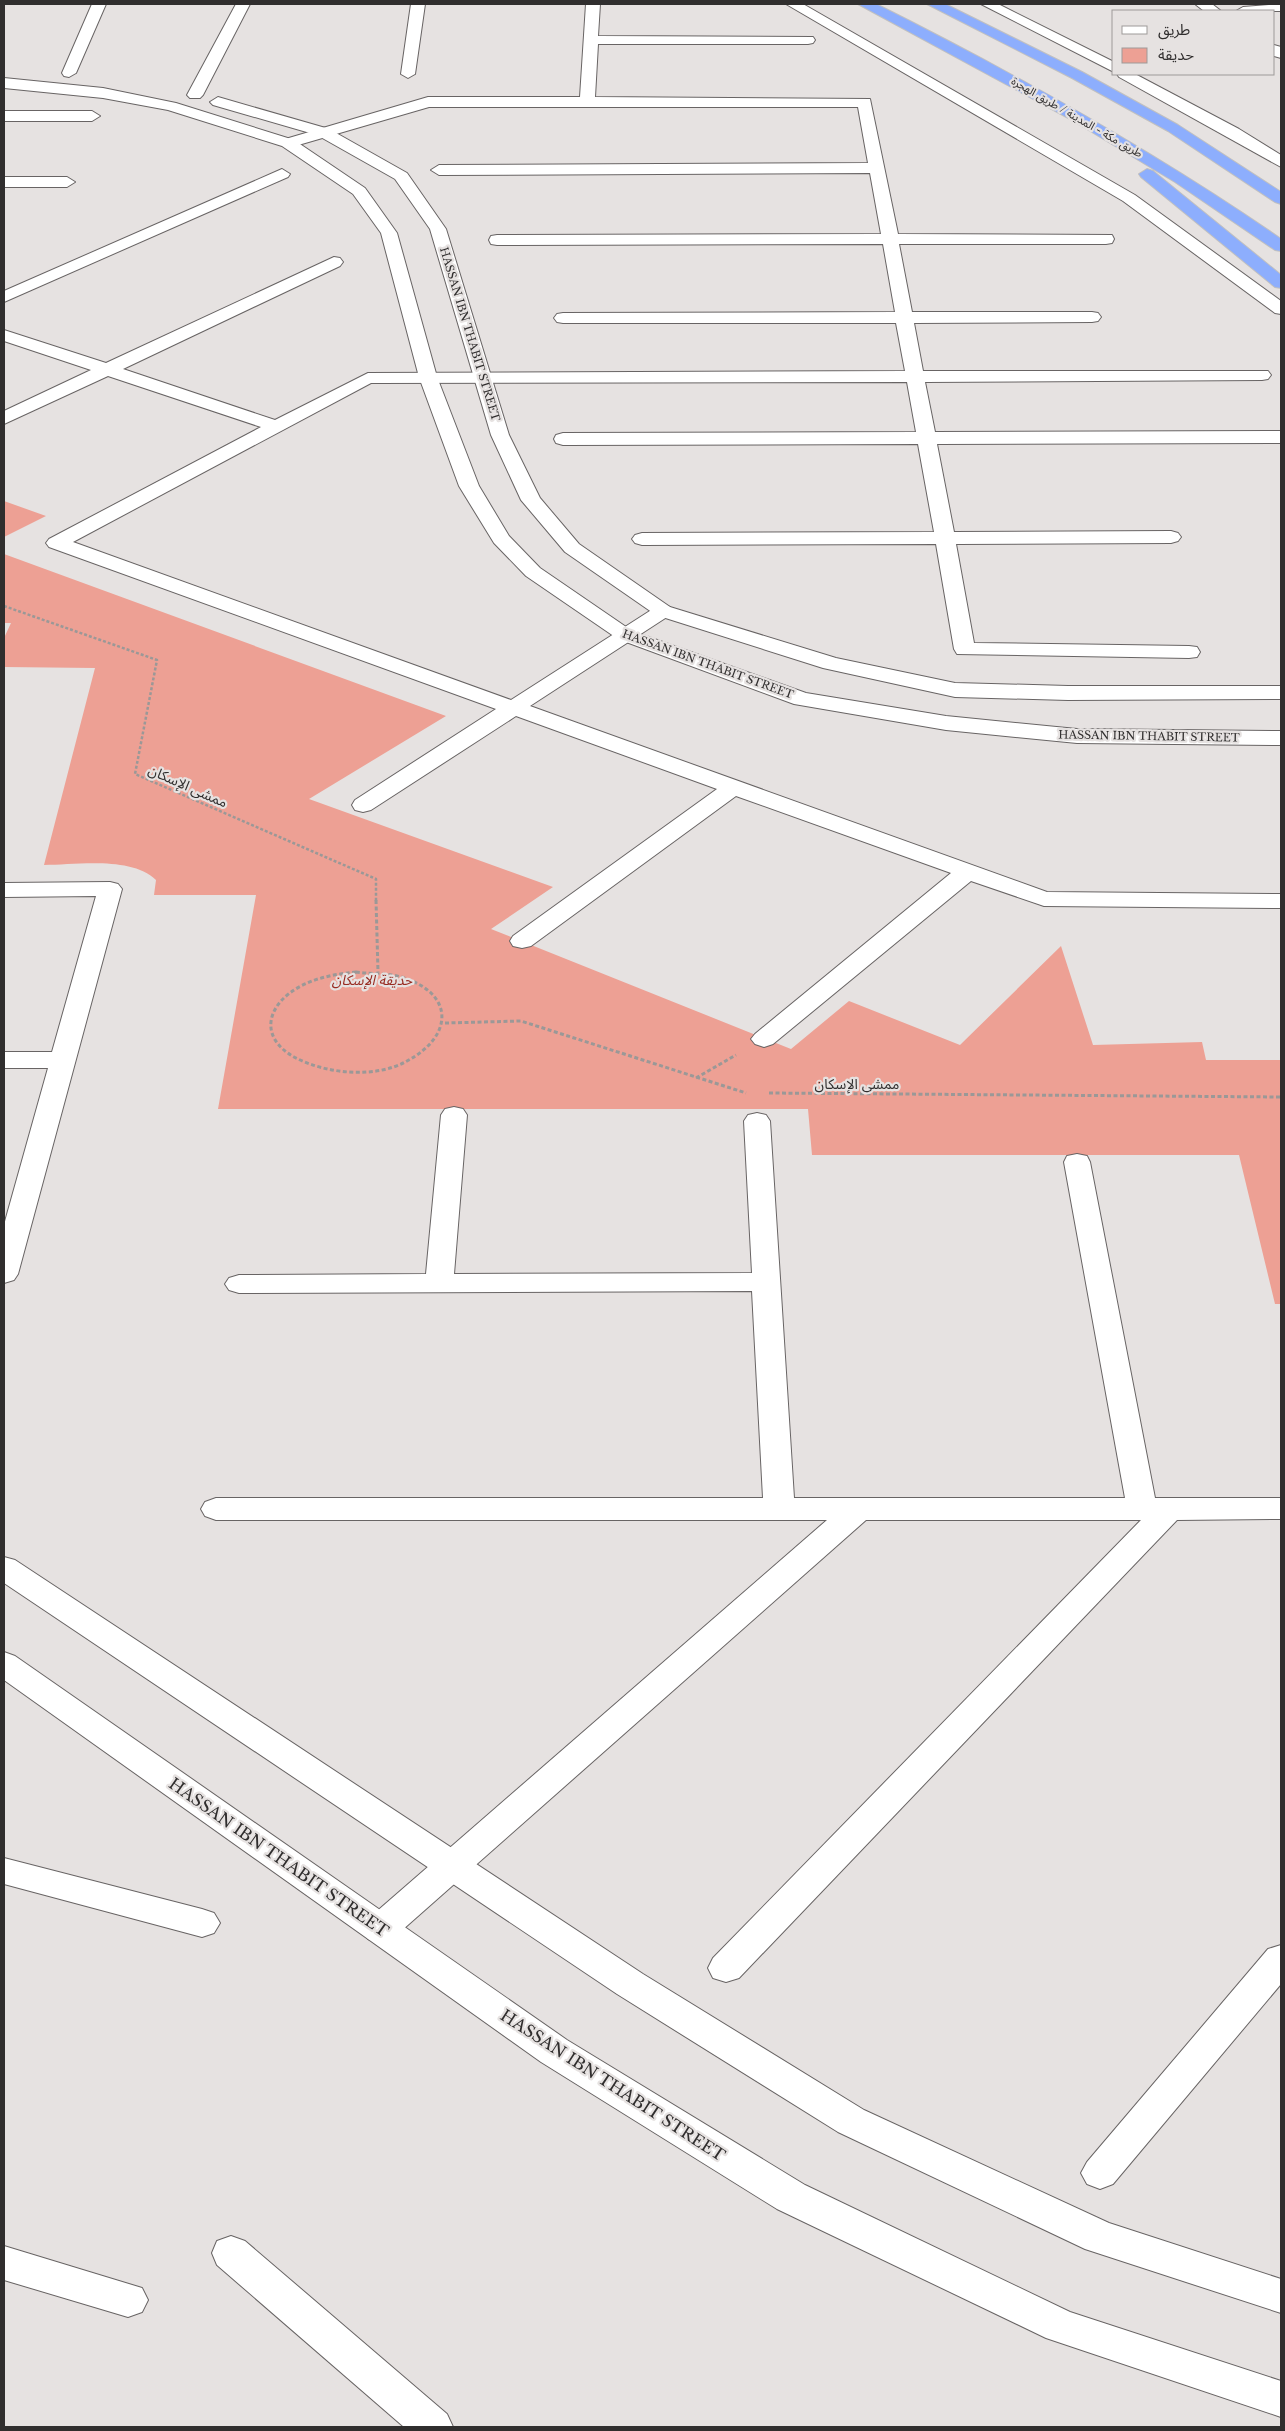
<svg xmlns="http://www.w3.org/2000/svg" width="1285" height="2431" viewBox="0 0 1285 2431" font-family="'Libre Baskerville','Noto Sans Arabic',serif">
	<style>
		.green { fill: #eda094 }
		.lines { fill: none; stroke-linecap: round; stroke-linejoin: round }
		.minor-casing { stroke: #686464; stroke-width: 2 }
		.tertiary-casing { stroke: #686464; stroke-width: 2 }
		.secondary-casing { stroke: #686464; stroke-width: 2 }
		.motorway-casing { stroke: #c1c0c0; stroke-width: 2 }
		.path-far1 { stroke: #9b9897; stroke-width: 2.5; stroke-dasharray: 3 2; stroke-linecap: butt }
		.path { stroke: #9b9897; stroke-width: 3; stroke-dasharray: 4 2.5; stroke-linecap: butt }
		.minor { fill: #fff; fill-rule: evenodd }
		.tertiary { fill: #fff; fill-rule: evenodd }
		.secondary { fill: #fff; fill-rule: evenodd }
		.motorway { fill: #8daefd; fill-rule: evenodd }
		.labels { text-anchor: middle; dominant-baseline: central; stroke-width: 4.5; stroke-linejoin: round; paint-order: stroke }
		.far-street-label { font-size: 11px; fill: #302e2e; stroke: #e6e2e1 }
		.street-label { font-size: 14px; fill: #302e2e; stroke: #e6e2e1 }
		.park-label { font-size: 14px; font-style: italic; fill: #982c22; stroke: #e6e2e1 }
		.near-street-label { font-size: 16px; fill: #302e2e; stroke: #e6e2e1 }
	</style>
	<rect width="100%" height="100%" fill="#e6e2e1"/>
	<path class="green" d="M 4,501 L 46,516 L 4,537 Z
		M 4,554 L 446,716 L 309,799 L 553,887 L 491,929 L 791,1049 L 849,1001 L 960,1045 L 1061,946 L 1093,1045 L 1202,1042 L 1206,1060 L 1281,1060 L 1281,1304 L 1275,1304 L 1239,1155 L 812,1155 L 808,1109 L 218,1109 L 256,895 L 154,895 L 156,880 C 131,856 76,865 44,865 L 95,668 L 4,667 L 4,638 L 11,623 L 4,623 Z"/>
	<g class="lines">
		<g class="minor-casing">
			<path id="minor" d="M 92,4 L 106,4 L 76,73 L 69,77 L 64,76 L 62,73 Z
				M 236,4 L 250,4 L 203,95 L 200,98 L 190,98 L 187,95 Z
				M 411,4 L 425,4 L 415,74 L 408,78 L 401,74 Z
				M 586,4 L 600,4 L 598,36 L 813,37 L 815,40 L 813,43 L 808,44 L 598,44 L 595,97 L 870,99 L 898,234 L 1112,235 L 1114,239 L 1112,243 L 1106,244 L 899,244 L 912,312 L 1092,312 L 1098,313 L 1101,317 L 1098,321 L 1092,322 L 914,323 L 923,371 L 1268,371 L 1271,375 L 1268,379 L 1262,380 L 925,382 L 935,432 L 1281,431 L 1281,443 L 937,444 L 954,532 L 1171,531 L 1178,533 L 1181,537 L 1178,541 L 1171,543 L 956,544 L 974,643 L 1189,646 L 1197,647 L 1200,652 L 1197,657 L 1189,658 L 957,654 L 954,649 L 936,544 L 642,545 L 635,543 L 632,539 L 635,535 L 642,533 L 934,532 L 918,444 L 563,445 L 556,443 L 554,439 L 556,435 L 563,433 L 916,432 L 907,382 L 371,383 L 73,542 L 511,700 L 656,607 L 663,605 L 670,607 L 673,611 L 670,615 L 530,706 L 1047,892 L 1281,894 L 1281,908 L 1044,906 L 971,881 L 773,1044 L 764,1047 L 755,1044 L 751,1039 L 755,1034 L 951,873 L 736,796 L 531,946 L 522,948 L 513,946 L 510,941 L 513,936 L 717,789 L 516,716 L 371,810 L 363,812 L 355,810 L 352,805 L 355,800 L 496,709 L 49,547 L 46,543 L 49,539 L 261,427 L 108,376 L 4,424 L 4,411 L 91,370 L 4,341 L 4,330 L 106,363 L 334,257 L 340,258 L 343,262 L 340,266 L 123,369 L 275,420 L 368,373 L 905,371 L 896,323 L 563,323 L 557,322 L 554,318 L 557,314 L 563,313 L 895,312 L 883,244 L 497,245 L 491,244 L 489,240 L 491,236 L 497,235 L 881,234 L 870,173 L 439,175 L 431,170 L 439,165 L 868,163 L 858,107 L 429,107 L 288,148 L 280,143 L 282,140 L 428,97 L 580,97 Z
				M 1195,4 L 1212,4 L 1221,11 L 1204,11 Z
				M 1281,4 L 1281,11 L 1236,11 L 1243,7 Z
				M 1274,45 L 1281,47 L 1281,58 L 1274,56 Z
				M 4,111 L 92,111 L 100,116 L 92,121 L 4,121 Z
				M 282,169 L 290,174 L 288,177 L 4,302 L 4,291 Z
				M 4,177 L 67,177 L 75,182 L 67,187 L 4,187 Z
				M 110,882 L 118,884 L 122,889 L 18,1274 L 14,1280 L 4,1283 L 4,1225 L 48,1068 L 4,1068 L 4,1052 L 52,1052 L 96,896 L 4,897 L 4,883 Z
				M 454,1107 L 463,1109 L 467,1115 L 454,1274 L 752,1273 L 744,1121 L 748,1115 L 757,1113 L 766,1115 L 770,1121 L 794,1498 L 1125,1498 L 1064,1162 L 1067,1156 L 1077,1154 L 1087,1156 L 1090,1162 L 1155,1498 L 1281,1498 L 1281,1519 L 1177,1520 L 739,1978 L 726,1982 L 713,1978 L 708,1968 L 713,1958 L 1141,1520 L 866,1520 L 392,1939 L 380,1943 L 368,1939 L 362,1929 L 368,1919 L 827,1520 L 216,1520 L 205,1516 L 201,1509 L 205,1502 L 216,1498 L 763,1498 L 752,1291 L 239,1293 L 229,1290 L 225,1284 L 229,1278 L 239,1275 L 426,1274 L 441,1115 L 445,1109 Z
				M 4,1858 L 202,1909 L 214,1913 L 220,1923 L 214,1933 L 202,1937 L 4,1884 Z
				M 1281,1945 L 1281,1984 L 1113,2184 L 1100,2189 L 1087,2184 L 1081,2173 L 1087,2162 L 1268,1949 Z
				M 231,2236 L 245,2241 L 447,2414 L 453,2427 L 404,2427 L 217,2265 L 212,2253 L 217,2241 Z
				M 4,2246 L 142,2288 L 148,2300 L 142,2312 L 128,2317 L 4,2280 Z"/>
		</g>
		<g class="tertiary-casing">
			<path id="tertiary" d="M 4,78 L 103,88 L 176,103 L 294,140 L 365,188 L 397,233 L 437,377 L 479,486 L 509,536 L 540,568 L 632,631 L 806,693 L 946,716 L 1077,729 L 1281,731 L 1281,745 L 1077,743 L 946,730 L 794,704 L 618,639 L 526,576 L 494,543 L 459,486 L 419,377 L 381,233 L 353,194 L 282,146 L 168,110 L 103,98 L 4,88 Z
				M 218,97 L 329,129 L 407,173 L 446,229 L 509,435 L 540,498 L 579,544 L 670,607 L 836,658 L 955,683 L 1068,686 L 1281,686 L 1281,699 L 1068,700 L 955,697 L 823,668 L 656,615 L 565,552 L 521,500 L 491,435 L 430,229 L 395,179 L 317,135 L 213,105 L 210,102 Z
				M 4,1557 L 15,1560 L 643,1974 L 864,2110 L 1109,2223 L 1281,2279 L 1281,2313 L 1085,2249 L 838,2132 L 617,1994 L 4,1583 Z
				M 4,1652 L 15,1656 L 567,2040 L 805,2185 L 1070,2312 L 1281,2381 L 1281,2417 L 1046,2338 L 777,2209 L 541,2062 L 4,1680 Z"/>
		</g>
		<g class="secondary-casing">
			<path id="secondary" d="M 786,4 L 803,4 L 1135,195 L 1281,301 L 1281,314 L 1275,313 L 1123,201 Z
				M 981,4 L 998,4 L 1114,62 L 1114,72 Z
				M 1117,74 L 1135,74 L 1239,129 L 1281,155 L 1281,167 L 1119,77 Z"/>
		</g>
		<g class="motorway-casing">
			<path id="motorway" d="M 858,4 L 876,4 C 1016,74 1152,150 1281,239 L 1281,251 L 1275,250 L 1175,182 L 1072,120 Z
				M 927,4 L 945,4 L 1082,72 L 1178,125 L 1281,192 L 1281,204 L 1275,202 L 1168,131 L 1072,78 Z
				M 1147,169 L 1153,171 L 1281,275 L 1281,288 L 1275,287 L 1141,177 L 1139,174 Z"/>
		</g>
		<path class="path-far1" d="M 4,606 L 157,660 L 135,774 L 376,879 L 376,901"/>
		<path class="path" d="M 376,900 L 378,972
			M 356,972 C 370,974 387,973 401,977 C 455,993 454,1036 407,1061 C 375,1079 326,1074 294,1057 C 257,1036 268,1003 301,986 C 318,977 337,974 356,972 Z
			M 445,1023 L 521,1021 L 746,1093
			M 696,1078 L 736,1055
			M 769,1093 L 1281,1097"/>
		<use href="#minor" class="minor"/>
		<use href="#tertiary" class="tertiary"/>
		<use href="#secondary" class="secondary"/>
		<use href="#motorway" class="motorway"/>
	</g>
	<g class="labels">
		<g class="far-street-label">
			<text transform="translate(1077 117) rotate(30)">طريق مكة - المدينة / طريق الهجرة</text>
			<text transform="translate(470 334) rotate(73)">HASSAN IBN THABIT STREET</text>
			<text transform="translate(708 664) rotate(20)">HASSAN IBN THABIT STREET</text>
			<text transform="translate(1149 736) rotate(1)">HASSAN IBN THABIT STREET</text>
		</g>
		<g class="street-label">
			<text transform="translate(188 786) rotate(24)">ممشى الإسكان</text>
			<text x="857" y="1084">ممشى الإسكان</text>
		</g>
		<g class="park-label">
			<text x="372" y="980">حديقة الإسكان</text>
		</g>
		<g class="near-street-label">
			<text transform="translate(279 1857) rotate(35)">HASSAN IBN THABIT STREET</text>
			<text transform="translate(613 2085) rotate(33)">HASSAN IBN THABIT STREET</text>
		</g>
	</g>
	<rect width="1285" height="2431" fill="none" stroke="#302e2e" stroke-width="10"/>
	<rect x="1112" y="10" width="162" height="65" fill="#e6e2e1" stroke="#9d9a99"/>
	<rect x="1122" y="26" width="25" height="8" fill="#ffffff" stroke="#9d9a99"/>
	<text x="1158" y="35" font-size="15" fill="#302e2e">طريق</text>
	<rect x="1122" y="48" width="25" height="15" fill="#eda094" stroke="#9d9a99"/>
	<text x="1158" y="60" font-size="15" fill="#302e2e">حديقة</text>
</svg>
